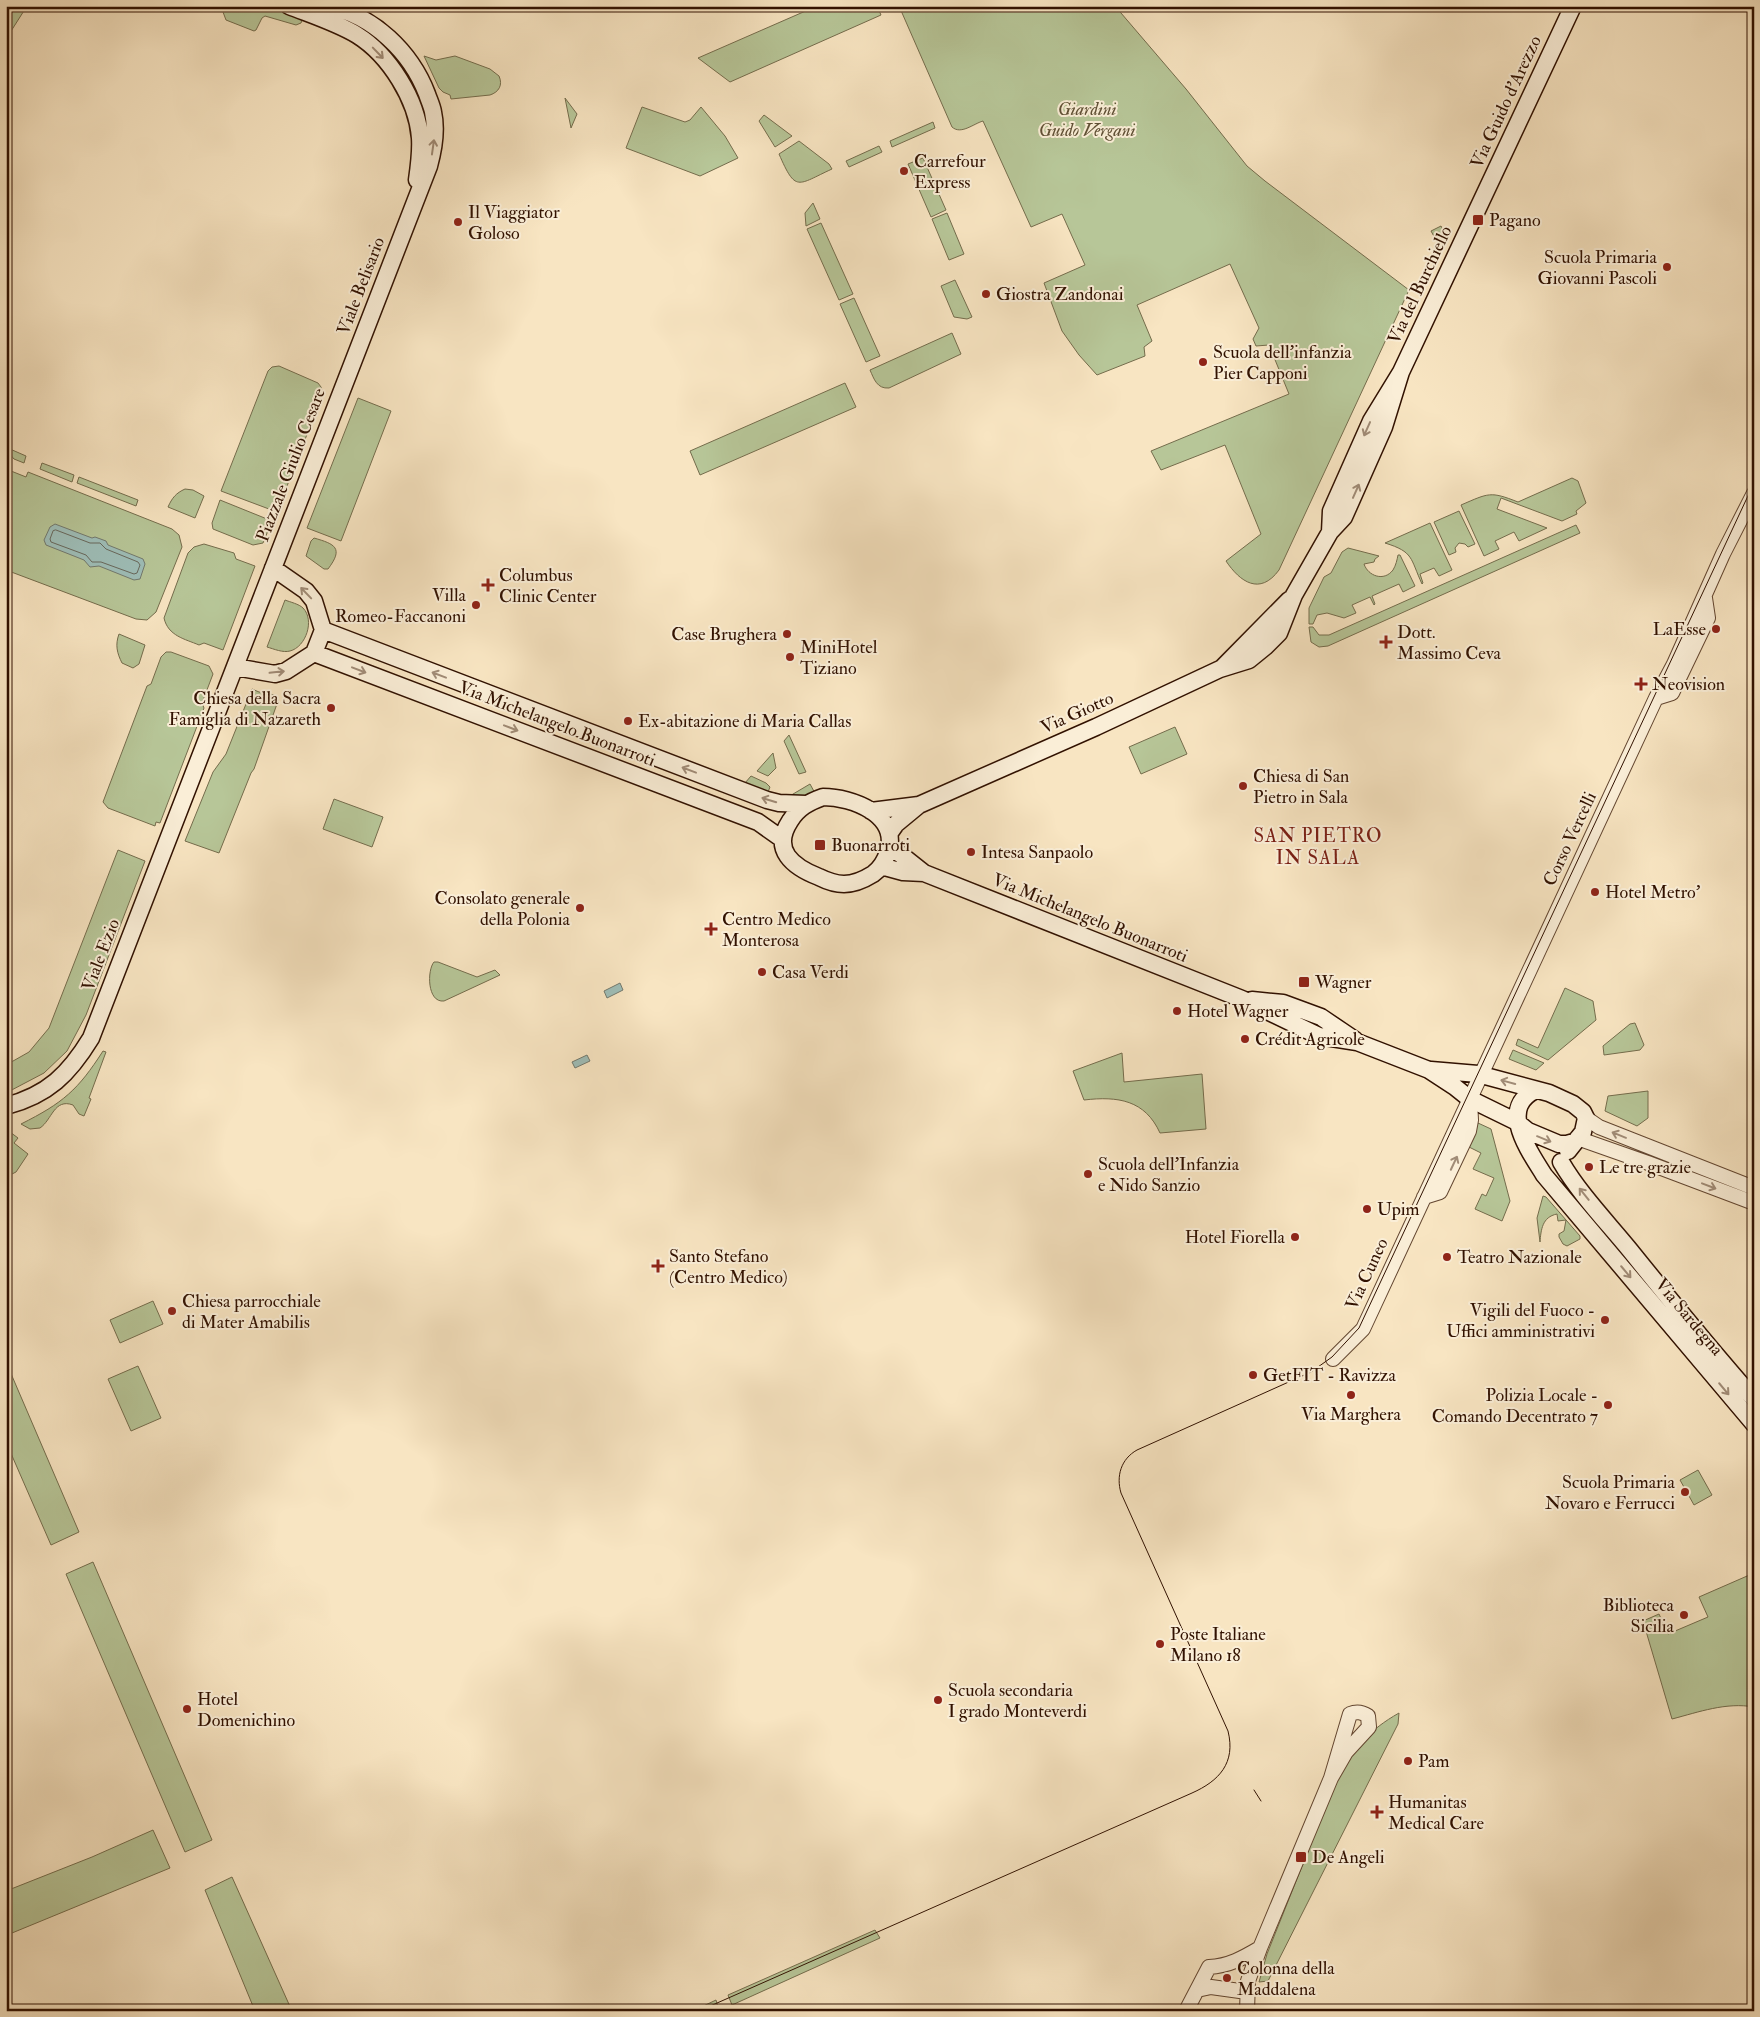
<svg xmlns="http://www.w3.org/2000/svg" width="1760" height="2017" viewBox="0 0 1760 2017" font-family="'IM FELL Double Pica',serif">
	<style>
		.green { fill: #b7c698; stroke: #746c4c }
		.water { fill: #9ebeb8; stroke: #72796e }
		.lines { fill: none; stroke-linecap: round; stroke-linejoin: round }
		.shore { stroke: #68685c; stroke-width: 1 }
		.tertiary-casing { stroke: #634630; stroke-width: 16 }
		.secondary-casing { stroke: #311100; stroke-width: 19 }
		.tertiary { stroke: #faeed7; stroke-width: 14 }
		.secondary { stroke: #faeed7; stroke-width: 16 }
		.tram { stroke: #311100; stroke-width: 1 }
		.oneway { stroke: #a08b76 }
		.poi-dot { fill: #8f2418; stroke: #faeed7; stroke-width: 2 }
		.labels { text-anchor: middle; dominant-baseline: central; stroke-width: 4; stroke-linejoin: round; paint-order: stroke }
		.street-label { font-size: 18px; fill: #311100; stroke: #faeed7 }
		.park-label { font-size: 18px; font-style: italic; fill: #605035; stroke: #faeed7 }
		.poi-label { font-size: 18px; fill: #311100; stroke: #faeed7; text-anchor: start }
		.neighbourhood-label { font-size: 19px; letter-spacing: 1px; fill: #7a1f14; stroke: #faeed7 }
	</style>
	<rect width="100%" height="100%" fill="#f8e5c2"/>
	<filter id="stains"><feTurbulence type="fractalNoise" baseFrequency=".004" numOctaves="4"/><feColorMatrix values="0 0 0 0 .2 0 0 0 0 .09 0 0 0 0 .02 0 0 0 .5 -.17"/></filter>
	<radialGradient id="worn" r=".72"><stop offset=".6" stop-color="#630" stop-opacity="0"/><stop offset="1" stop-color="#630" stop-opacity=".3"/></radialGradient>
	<path class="green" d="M 6,6 L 27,6 L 6,39 Z
		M 226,6 L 274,6 L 303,18 L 301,23 L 296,25 L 265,16 L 262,18 L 256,30 L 254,31 L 226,20 L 223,12 Z
		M 817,6 L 877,6 L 881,15 L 730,82 L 698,58 Z
		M 899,6 L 1115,6 L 1186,89 L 1247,166 L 1265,181 L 1409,290 L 1279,570 C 1260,596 1240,582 1226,561 L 1261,534 L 1225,445 L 1161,470 L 1151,451 L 1289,394 L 1269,345 L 1256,346 L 1253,339 L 1259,328 L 1230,264 L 1137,305 L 1152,341 L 1144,347 L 1145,356 L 1097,375 L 1079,355 L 1062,331 L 1044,283 L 1085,265 L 1062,214 L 1031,227 L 983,121 C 973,124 961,135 952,127 Z
		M 424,56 L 436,60 L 455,56 L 490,69 L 499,76 C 503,85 499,92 490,95 L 451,99 L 450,95 L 443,92 L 439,88 Z
		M 565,98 L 577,114 L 571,128 Z
		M 642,107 L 685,122 L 690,120 L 701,107 L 725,136 L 738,158 L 700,176 L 626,148 Z
		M 764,115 L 792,136 L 775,147 L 759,121 Z
		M 933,122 L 935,128 L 892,147 L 890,141 Z
		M 799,141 L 829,164 L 832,169 C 797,185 796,193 779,154 Z
		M 879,146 L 882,152 L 849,167 L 846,161 Z
		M 923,158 L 946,210 L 931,217 L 908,164 Z
		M 813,203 L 820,219 L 806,226 L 805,213 Z
		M 947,213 L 964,254 L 949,260 L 932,219 Z
		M 821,223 L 853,294 L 839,300 L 807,229 Z
		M 1441,226 L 1446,236 L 1436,240 L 1431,231 Z
		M 955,280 L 972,317 L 967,319 L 954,317 L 941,286 Z
		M 854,298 L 880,356 L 866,362 L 840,304 Z
		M 952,333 L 961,354 L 889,388 C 877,389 874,379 870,370 Z
		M 279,366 L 318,383 L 321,387 L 323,393 L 277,512 L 221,491 L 268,371 L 272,367 Z
		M 845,383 L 856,407 L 700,475 L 690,451 Z
		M 358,398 L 391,411 L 341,541 L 307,528 Z
		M 10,449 L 26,456 L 24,463 L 14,459 L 8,452 Z
		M 42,463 L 74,475 L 72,482 L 40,469 Z
		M 6,469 L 26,477 L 28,472 L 172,529 L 179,535 L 182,547 L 156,612 L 147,620 L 136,619 L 6,570 Z
		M 79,477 L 138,500 L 136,506 L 77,483 Z
		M 1572,478 L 1578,481 L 1586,503 L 1576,511 L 1577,514 L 1562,521 L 1501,498 L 1497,509 L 1547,528 L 1519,541 L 1514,532 L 1495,541 L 1499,549 L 1484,556 L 1461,505 C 1489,493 1490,491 1518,502 Z
		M 185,489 L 193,490 L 204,496 L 195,518 L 168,507 C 172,498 176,493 185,489 Z
		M 220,500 L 272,521 L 263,543 L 253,545 L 213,529 L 212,523 Z
		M 1459,511 L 1475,544 L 1468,547 L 1465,544 L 1459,543 L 1455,548 L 1456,552 L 1449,555 L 1434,522 Z
		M 1430,523 L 1452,570 L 1439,576 L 1434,568 L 1420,574 L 1423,583 L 1422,584 C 1410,558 1414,552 1385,543 Z
		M 1576,525 L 1580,533 L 1328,646 L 1319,647 L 1311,642 L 1309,627 L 1313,627 L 1319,635 L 1329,635 Z
		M 314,538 C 335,544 344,548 328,569 L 324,569 L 306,556 L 311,541 Z
		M 204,544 L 234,553 L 236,559 L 255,566 L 223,650 L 204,643 L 199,645 C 185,639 168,636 164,618 L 188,553 L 194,547 Z
		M 1348,548 L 1379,556 L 1375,559 L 1374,562 L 1364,564 C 1368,576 1384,582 1393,570 C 1396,565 1397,560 1398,555 L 1400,555 L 1415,586 L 1403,592 L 1399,584 L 1372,596 L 1375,604 L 1374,605 L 1370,597 L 1352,605 L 1356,613 L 1344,618 L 1327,613 L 1317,615 L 1313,624 L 1309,624 L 1309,608 L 1324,577 L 1331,573 L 1342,552 Z
		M 285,600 C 290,602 299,604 303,608 C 315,620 306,647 290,651 C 283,653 274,649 267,647 Z
		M 119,634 L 145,645 L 139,664 L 133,668 L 122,663 C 117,653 115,645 119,634 Z
		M 166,652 L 171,652 L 209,666 L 213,674 L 202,703 L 204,708 L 160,823 L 156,822 L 155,826 L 108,808 L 103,802 L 147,686 L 151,684 L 161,657 Z
		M 252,689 L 259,692 L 275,695 L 277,696 L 278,701 L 254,769 L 251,773 L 219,853 L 185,841 L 213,772 L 226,754 Z
		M 1175,727 L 1187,754 L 1141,774 L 1129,747 Z
		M 789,735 L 806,772 L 799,774 L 784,741 Z
		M 773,753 L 776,768 L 768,776 L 757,771 Z
		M 751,776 L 766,783 L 770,787 L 768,792 L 745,783 Z
		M 810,784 L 816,795 L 788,797 Z
		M 334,799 L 383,817 L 372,847 L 323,829 Z
		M 118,850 L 145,861 L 86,1015 L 67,1051 L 44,1073 L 6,1093 L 6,1065 L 29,1052 L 49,1028 Z
		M 434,962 L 438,962 L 477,977 L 495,970 L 500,975 L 444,1001 C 427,1003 427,970 434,962 Z
		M 1565,988 L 1593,1001 L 1596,1020 L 1548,1060 L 1516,1045 L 1518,1039 L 1538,1048 Z
		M 1635,1023 L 1644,1045 L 1640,1050 L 1604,1055 L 1603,1046 L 1630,1024 Z
		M 1513,1050 L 1544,1063 L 1536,1070 L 1509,1059 Z
		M 103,1051 L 106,1052 L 89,1098 L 91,1099 L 84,1116 L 79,1114 L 73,1105 C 54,1098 52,1120 40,1128 L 30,1129 L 21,1124 C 63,1103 78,1090 103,1051 Z
		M 1122,1053 L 1124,1082 L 1202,1074 L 1206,1129 L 1160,1133 C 1145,1100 1118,1096 1084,1100 L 1073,1071 Z
		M 1648,1091 L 1648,1118 L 1637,1126 L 1605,1111 L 1608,1096 Z
		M 1478,1123 L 1491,1129 L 1510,1201 L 1502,1221 L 1475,1209 L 1482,1194 L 1486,1196 L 1494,1178 L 1473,1169 L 1481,1153 L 1467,1146 Z
		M 10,1124 L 6,1129 L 18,1138 L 14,1143 L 28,1154 L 16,1172 L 6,1177 L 9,1148 L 6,1146 L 6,1125 Z
		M 1543,1196 L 1546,1197 L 1580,1236 L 1580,1239 L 1567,1246 L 1563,1244 L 1559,1237 L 1559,1234 L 1564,1231 L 1566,1220 L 1558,1221 L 1557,1214 C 1542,1217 1541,1230 1540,1242 L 1537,1218 Z
		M 153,1301 L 163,1324 L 120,1343 L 110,1320 Z
		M 6,1362 L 79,1532 L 51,1545 L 6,1442 Z
		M 138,1366 L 161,1418 L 131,1431 L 108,1379 Z
		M 1698,1470 L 1712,1495 L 1694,1505 L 1680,1480 Z
		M 93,1562 L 212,1840 L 185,1852 L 66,1574 Z
		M 1754,1573 L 1754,1707 C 1726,1702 1699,1712 1672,1719 L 1643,1621 L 1659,1614 L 1668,1634 L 1708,1617 L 1699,1597 Z
		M 1399,1713 L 1398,1724 L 1268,1981 L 1259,1982 L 1267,1954 L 1338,1776 C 1355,1747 1369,1730 1399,1713 Z
		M 153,1830 L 170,1868 L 12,1933 L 6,1915 L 6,1891 L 92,1857 Z
		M 232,1877 L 292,2011 L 255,2011 L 205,1890 Z
		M 875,1930 L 880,1938 L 732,2005 L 728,1995 Z
		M 716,2000 L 719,2011 L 693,2011 Z"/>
	<path class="water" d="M 55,524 L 92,538 L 95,537 L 106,541 L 108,545 L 143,559 L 145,564 L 140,579 L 134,580 L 99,566 L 90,567 L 84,560 L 46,545 L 44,540 L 50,527 Z
		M 620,983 L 623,990 L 607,998 L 604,991 Z
		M 587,1055 L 590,1061 L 575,1068 L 572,1062 Z"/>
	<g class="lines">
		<path class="shore" d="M 56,530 L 90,543 L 100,543 L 106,549 L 138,562 L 140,565 L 137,573 L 134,574 L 101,562 L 92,562 L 86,555 L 51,542 L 50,539 L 53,531 Z"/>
		<g class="tertiary-casing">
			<path id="tertiary" d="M 1656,698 L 1672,693 L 1708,618 L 1705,598
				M 1586,1118 L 1599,1127 L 1754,1188
				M 1577,1138 L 1648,1163 L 1754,1203
				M 1424,1197 L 1440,1192 L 1469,1131 L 1471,1120 L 1470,1100
				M 1333,1359 L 1363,1329 L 1656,698 L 1674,664 L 1723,554 L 1754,493
				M 1197,1990 L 1211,1987 L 1247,1992
				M 1186,2011 L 1209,1967 C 1229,1966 1243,1958 1260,1948
				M 1247,2011 L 1248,1981 L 1260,1948 L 1331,1778 L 1350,1714 C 1357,1711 1362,1712 1368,1716 L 1369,1727 L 1346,1752 L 1331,1778"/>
		</g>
		<g class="secondary-casing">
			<path id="secondary" d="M 289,6 C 312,15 337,23 357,35 C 389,55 417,99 420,138 C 421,152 419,166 417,180
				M 1330,532 L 1331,511 L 1371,421 L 1401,372 L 1573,6
				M 323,630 L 767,800 L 779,803 L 806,804
				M 314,653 L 758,822 L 782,839
				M 235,667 L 275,674 L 286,671 L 314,653 L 323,630 L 314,601 L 306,591 L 273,568
				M 1222,668 L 1289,600
				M 823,797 C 852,797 900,815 888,852 C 885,861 880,869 873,874 C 865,879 854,884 844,884 C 835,884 827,881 819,877 C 793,867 771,850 790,821 C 798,808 809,802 823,797 Z
				M 871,811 L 919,805
				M 889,834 L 896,824 L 919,805 L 1096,727 L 1220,669 L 1249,660 L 1265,647 L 1279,633 L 1294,595 L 1330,532 L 1344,517 L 1384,427 L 1401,372
				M 890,846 L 924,873 L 1242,999 L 1319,1036 L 1357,1042 L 1429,1070 L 1455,1087 L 1470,1099 L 1517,1122 L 1528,1131 L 1559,1144 L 1567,1144 L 1574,1142
				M 881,866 L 903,872 L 924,873
				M 1252,1000 L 1283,1003 L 1321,1017 L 1355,1040
				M 1431,1070 L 1478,1074 L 1549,1093 L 1573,1104 L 1583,1112 L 1586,1118 L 1583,1132 L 1568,1151
				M 1536,1090 C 1497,1108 1530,1152 1544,1175 L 1754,1424
				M 6,1106 C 48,1095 69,1074 91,1038 L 429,166 C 434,148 437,130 433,112 C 432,106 429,100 427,94 C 411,52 374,16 328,6
				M 1561,1162 C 1579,1193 1606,1221 1629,1249 C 1670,1300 1711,1350 1754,1399"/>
		</g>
		<use href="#tertiary" class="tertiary"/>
		<use href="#secondary" class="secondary"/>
		<path class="tram" d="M 1254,1790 L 1261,1801
			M 699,2011 L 1192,1793 C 1219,1781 1236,1763 1228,1731 L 1121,1493 C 1116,1476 1121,1459 1137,1450 L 1311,1372 L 1332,1357 L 1359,1328 L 1754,483"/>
	</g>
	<defs><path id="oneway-shaft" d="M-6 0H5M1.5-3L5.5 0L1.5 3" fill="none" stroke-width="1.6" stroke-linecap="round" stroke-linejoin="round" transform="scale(1.25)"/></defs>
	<g class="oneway">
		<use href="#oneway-shaft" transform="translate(378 53) rotate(46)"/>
		<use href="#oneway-shaft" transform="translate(433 147) rotate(-82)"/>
		<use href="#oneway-shaft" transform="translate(1367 429) rotate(114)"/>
		<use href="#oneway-shaft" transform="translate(1356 491) rotate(-66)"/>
		<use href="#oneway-shaft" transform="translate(306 593) rotate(-134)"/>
		<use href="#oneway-shaft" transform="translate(359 670) rotate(21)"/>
		<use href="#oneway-shaft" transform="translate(277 672) rotate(-6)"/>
		<use href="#oneway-shaft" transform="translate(439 675) rotate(-159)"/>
		<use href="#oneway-shaft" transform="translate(511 728) rotate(21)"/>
		<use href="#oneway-shaft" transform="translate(689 770) rotate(-159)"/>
		<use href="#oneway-shaft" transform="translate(769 800) rotate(-163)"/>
		<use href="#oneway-shaft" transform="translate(1508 1082) rotate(-165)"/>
		<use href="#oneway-shaft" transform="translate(1619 1135) rotate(-158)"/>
		<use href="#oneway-shaft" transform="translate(1544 1139) rotate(22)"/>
		<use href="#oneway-shaft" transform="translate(1454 1163) rotate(-65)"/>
		<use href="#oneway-shaft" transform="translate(1709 1186) rotate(21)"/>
		<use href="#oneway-shaft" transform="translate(1584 1194) rotate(-129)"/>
		<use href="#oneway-shaft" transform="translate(1626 1272) rotate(50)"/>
		<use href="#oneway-shaft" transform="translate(1724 1389) rotate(50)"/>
	</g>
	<g class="poi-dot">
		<circle cx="904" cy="171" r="5"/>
		<rect x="1472" y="214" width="12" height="12" rx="2.5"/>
		<circle cx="458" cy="222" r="5"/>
		<circle cx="1667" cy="267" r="5"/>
		<circle cx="986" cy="294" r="5"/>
		<circle cx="1203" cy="362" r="5"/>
		<path d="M485.5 577.5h5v5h5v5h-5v5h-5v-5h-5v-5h5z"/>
		<circle cx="476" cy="605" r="5"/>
		<circle cx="1716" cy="629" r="5"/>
		<circle cx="787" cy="634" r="5"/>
		<path d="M1383.5 634.5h5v5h5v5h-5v5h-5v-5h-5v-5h5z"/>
		<circle cx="790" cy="657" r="5"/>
		<path d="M1638.5 676.5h5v5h5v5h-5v5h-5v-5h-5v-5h5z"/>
		<circle cx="331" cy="708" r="5"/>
		<circle cx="628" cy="721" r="5"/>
		<circle cx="1243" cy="786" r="5"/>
		<rect x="814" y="839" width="12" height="12" rx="2.5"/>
		<circle cx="971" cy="852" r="5"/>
		<circle cx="1595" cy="892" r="5"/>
		<circle cx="580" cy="908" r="5"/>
		<path d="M708.5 921.5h5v5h5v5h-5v5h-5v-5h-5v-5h5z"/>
		<circle cx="762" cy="972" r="5"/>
		<rect x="1298" y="976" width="12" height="12" rx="2.5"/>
		<circle cx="1177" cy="1011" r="5"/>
		<circle cx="1245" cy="1039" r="5"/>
		<circle cx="1589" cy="1167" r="5"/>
		<circle cx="1088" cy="1174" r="5"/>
		<circle cx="1367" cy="1209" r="5"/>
		<circle cx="1295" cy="1237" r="5"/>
		<circle cx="1447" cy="1257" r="5"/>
		<path d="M655.5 1258.5h5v5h5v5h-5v5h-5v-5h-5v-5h5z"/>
		<circle cx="172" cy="1311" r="5"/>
		<circle cx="1605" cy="1320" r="5"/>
		<circle cx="1253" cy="1375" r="5"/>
		<circle cx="1351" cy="1395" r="5"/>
		<circle cx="1608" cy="1405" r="5"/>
		<circle cx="1685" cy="1492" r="5"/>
		<circle cx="1684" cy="1615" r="5"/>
		<circle cx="1160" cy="1644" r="5"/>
		<circle cx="938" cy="1700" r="5"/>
		<circle cx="187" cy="1709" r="5"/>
		<circle cx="1408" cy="1761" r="5"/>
		<path d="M1374.5 1804.5h5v5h5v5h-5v5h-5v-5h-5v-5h5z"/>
		<rect x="1295" y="1851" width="12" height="12" rx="2.5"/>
		<circle cx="1227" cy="1978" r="5"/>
	</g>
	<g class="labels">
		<g class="street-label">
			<text transform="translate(1506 102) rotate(-65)">Via Guido d'Arezzo</text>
			<text transform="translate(1420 285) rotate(-65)">Via del Burchiello</text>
			<text transform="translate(361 286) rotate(-69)">Viale Belisario</text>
			<text transform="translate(291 465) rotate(-69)">Piazzale Giulio Cesare</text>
			<text transform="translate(1077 713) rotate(-24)">Via Giotto</text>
			<text transform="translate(557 724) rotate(21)">Via Michelangelo Buonarroti</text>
			<text transform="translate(1570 839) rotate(-65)">Corso Vercelli</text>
			<text transform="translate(1090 918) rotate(22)">Via Michelangelo Buonarroti</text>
			<text transform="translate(101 955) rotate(-69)">Viale Ezio</text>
			<text transform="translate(1367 1274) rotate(-65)">Via Cuneo</text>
			<text transform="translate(1689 1317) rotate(50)">Via Sardegna</text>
		</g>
		<g class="park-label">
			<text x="1087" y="109">Giardini<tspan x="1087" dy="21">Guido Vergani</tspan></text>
		</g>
		<g class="poi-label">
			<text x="914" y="161">Carrefour<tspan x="914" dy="21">Express</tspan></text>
			<text x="468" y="212">Il Viaggiator<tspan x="468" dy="21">Goloso</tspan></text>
			<text x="1489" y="220">Pagano</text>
			<text x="1657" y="257" text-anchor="end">Scuola Primaria<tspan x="1657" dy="21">Giovanni Pascoli</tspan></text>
			<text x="996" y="294">Giostra Zandonai</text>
			<text x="1213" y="352">Scuola dell'infanzia<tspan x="1213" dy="21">Pier Capponi</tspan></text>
			<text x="499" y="575">Columbus<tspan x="499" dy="21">Clinic Center</tspan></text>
			<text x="466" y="595" text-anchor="end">Villa<tspan x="466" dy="21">Romeo-Faccanoni</tspan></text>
			<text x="1706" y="629" text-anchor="end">LaEsse</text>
			<text x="1397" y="632">Dott.<tspan x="1397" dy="21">Massimo Ceva</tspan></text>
			<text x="777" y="634" text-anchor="end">Case Brughera</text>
			<text x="800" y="647">MiniHotel<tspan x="800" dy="21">Tiziano</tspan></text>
			<text x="1652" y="684">Neovision</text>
			<text x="321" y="698" text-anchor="end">Chiesa della Sacra<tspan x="321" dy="21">Famiglia di Nazareth</tspan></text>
			<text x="638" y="721">Ex-abitazione di Maria Callas</text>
			<text x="1253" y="776">Chiesa di San<tspan x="1253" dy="21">Pietro in Sala</tspan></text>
			<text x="831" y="845">Buonarroti</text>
			<text x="981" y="852">Intesa Sanpaolo</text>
			<text x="1605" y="892">Hotel Metro'</text>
			<text x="570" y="898" text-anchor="end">Consolato generale<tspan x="570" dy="21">della Polonia</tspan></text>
			<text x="722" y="919">Centro Medico<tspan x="722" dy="21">Monterosa</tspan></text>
			<text x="772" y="972">Casa Verdi</text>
			<text x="1315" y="982">Wagner</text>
			<text x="1187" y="1011">Hotel Wagner</text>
			<text x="1255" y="1039">Crédit Agricole</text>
			<text x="1098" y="1164">Scuola dell'Infanzia<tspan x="1098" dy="21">e Nido Sanzio</tspan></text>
			<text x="1599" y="1167">Le tre grazie</text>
			<text x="1377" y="1209">Upim</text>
			<text x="1285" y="1237" text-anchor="end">Hotel Fiorella</text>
			<text x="669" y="1256">Santo Stefano<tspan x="669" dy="21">(Centro Medico)</tspan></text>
			<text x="1457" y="1257">Teatro Nazionale</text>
			<text x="182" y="1301">Chiesa parrocchiale<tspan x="182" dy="21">di Mater Amabilis</tspan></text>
			<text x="1595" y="1310" text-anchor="end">Vigili del Fuoco -<tspan x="1595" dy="21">Uffici amministrativi</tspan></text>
			<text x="1263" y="1375">GetFIT - Ravizza</text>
			<text x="1598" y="1395" text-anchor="end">Polizia Locale -<tspan x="1598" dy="21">Comando Decentrato 7</tspan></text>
			<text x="1351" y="1414" text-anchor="middle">Via Marghera</text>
			<text x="1675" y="1482" text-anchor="end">Scuola Primaria<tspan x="1675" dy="21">Novaro e Ferrucci</tspan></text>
			<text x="1674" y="1605" text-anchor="end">Biblioteca<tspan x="1674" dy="21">Sicilia</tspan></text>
			<text x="1170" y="1634">Poste Italiane<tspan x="1170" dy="21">Milano 18</tspan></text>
			<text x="948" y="1690">Scuola secondaria<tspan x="948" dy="21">I grado Monteverdi</tspan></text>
			<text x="197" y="1699">Hotel<tspan x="197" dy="21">Domenichino</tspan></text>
			<text x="1418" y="1761">Pam</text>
			<text x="1388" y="1802">Humanitas<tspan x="1388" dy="21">Medical Care</tspan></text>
			<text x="1312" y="1857">De Angeli</text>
			<text x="1237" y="1968">Colonna della<tspan x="1237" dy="21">Maddalena</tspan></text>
		</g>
		<g class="neighbourhood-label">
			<text x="1318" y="836">SAN PIETRO<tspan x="1318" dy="22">IN SALA</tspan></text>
		</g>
	</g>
	<rect width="1760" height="2017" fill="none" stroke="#f8e5c2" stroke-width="25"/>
	<rect x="8" y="8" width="1745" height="2002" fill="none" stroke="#311100" stroke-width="2.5"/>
	<rect x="12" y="12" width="1735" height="1992" fill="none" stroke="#311100"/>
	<rect width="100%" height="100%" filter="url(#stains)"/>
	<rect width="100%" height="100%" fill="url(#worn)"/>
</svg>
